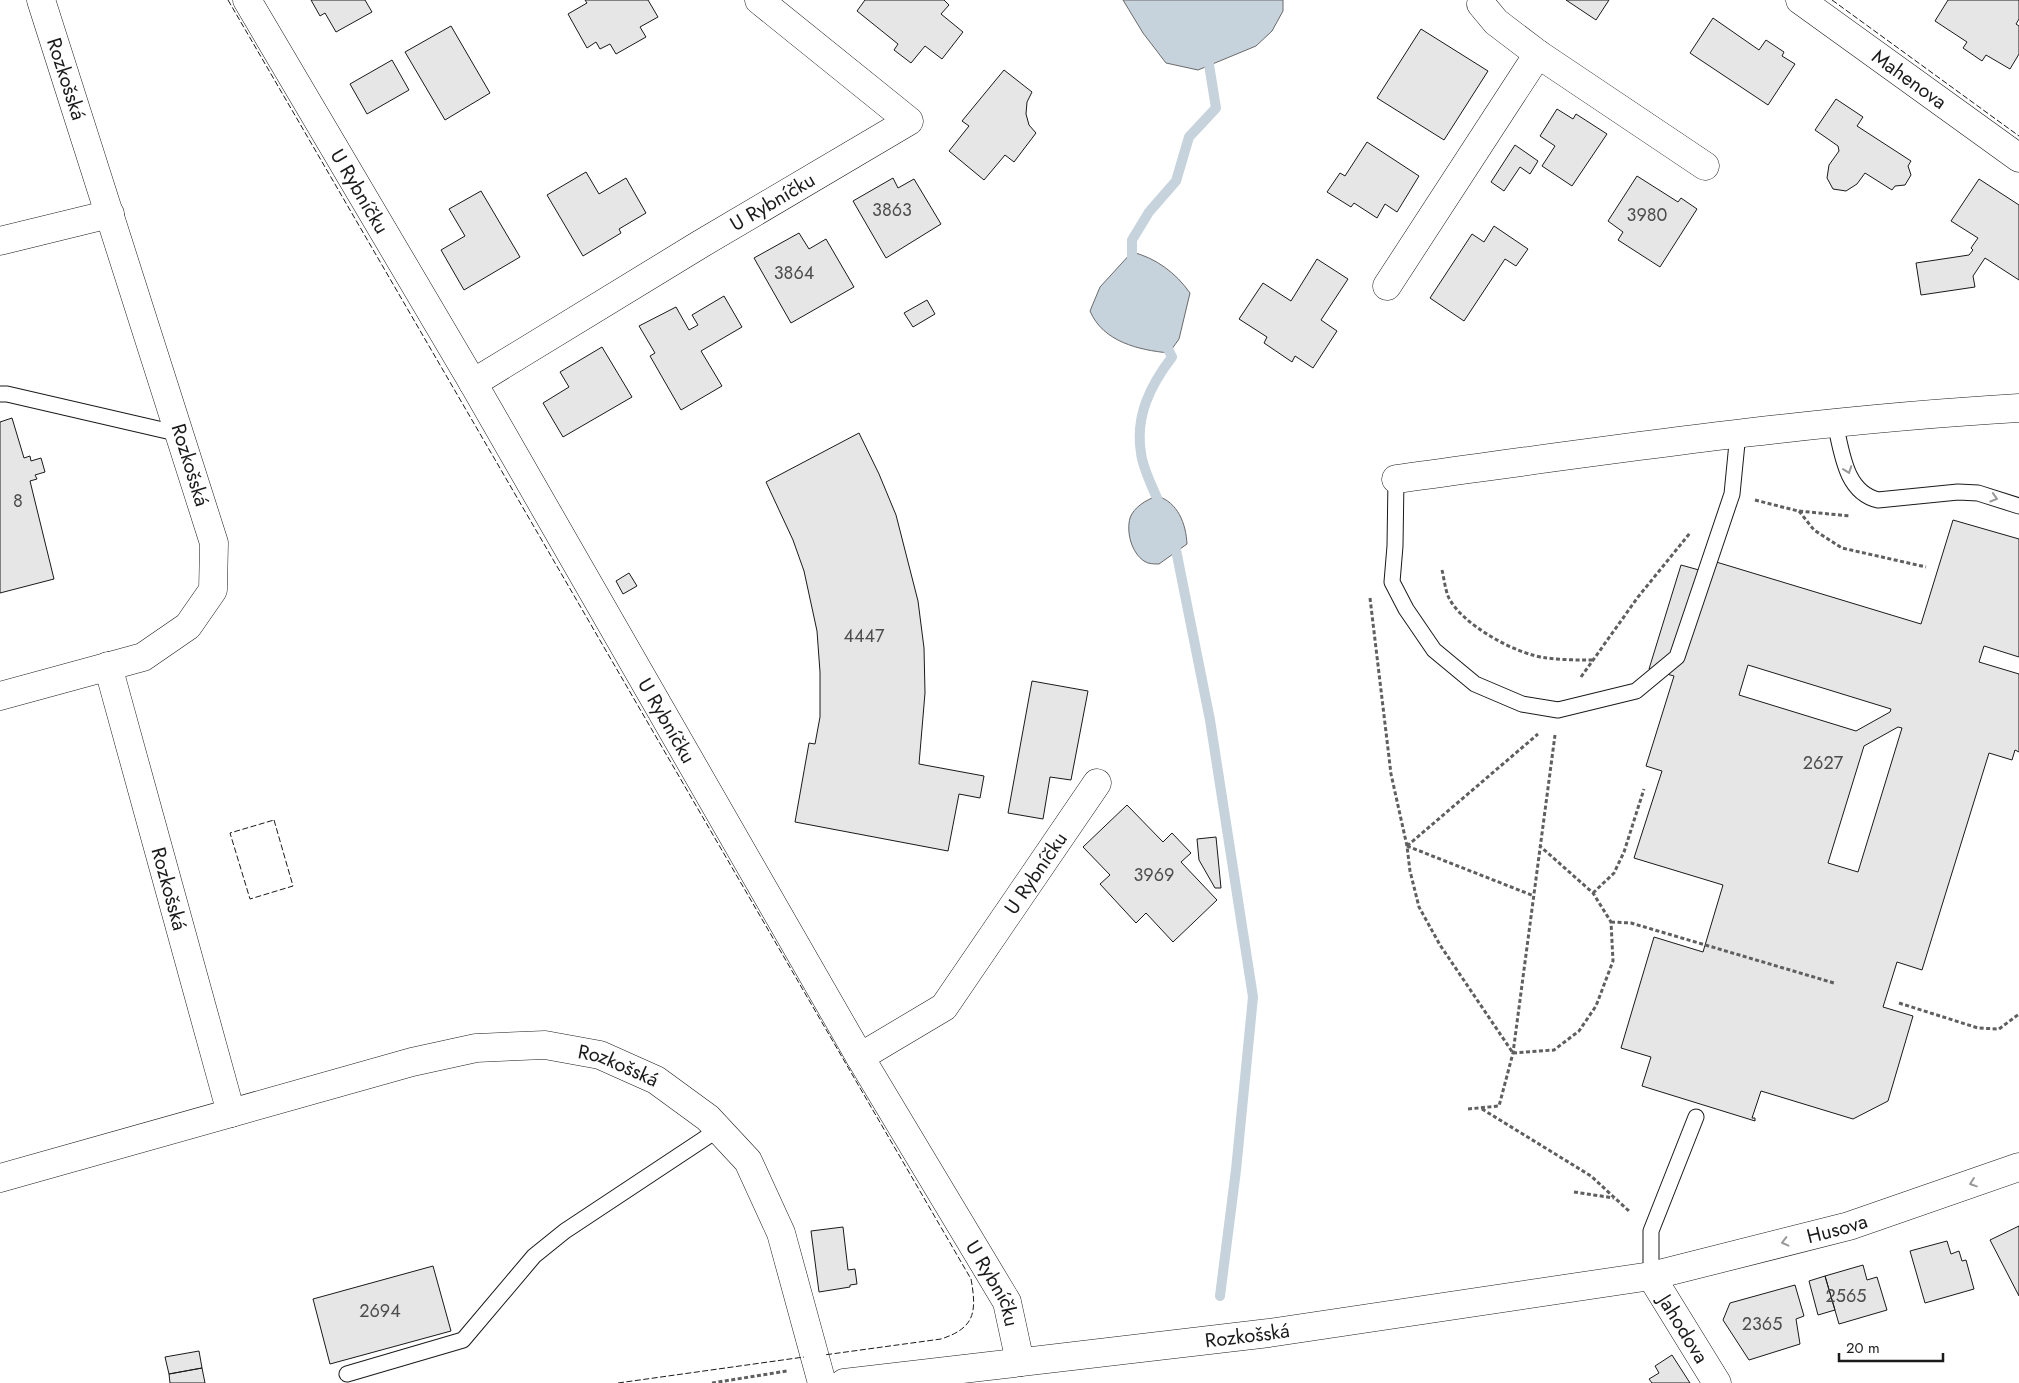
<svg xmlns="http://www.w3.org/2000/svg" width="2019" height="1383" viewBox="0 0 2019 1383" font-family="Jost,sans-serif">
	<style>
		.water { fill: #c6d2dc; stroke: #6a6a6a }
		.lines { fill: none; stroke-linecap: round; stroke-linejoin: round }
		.stream { stroke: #c6d2dc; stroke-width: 10 }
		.building { fill: #e6e6e6; stroke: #1a1a1a; fill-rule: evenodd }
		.service-casing { stroke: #1a1a1a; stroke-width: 17 }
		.minor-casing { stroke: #1a1a1a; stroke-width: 29 }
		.path { stroke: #5f5f5f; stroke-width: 3; stroke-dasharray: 4 2.5; stroke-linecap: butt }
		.service { stroke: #fff; stroke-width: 15 }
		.minor { stroke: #fff; stroke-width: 28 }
		.fence { stroke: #1a1a1a; stroke-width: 1; stroke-dasharray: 6 2.5; stroke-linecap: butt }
		.oneway { stroke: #989898 }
		.labels { text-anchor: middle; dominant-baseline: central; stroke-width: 4; stroke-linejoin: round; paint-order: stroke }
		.number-label { font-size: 18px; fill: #4d4d4d }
		.street-label { font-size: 20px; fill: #1a1a1a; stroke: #fff }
	</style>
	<rect width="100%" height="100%" fill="#fff"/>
	<path class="water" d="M 1123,0 L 1283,0 L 1283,11 L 1272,31 L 1256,46 L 1198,70 L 1166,63 L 1143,33 Z
		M 1132,252 C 1156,258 1176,273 1190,293 L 1179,339 L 1169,353 C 1139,350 1103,342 1090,311 L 1100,287 Z
		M 1157,496 C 1178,502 1186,524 1187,544 L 1159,564 C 1154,564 1148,564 1144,561 C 1132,553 1126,533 1130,518 C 1134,507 1146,500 1157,496 Z"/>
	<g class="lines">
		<path class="stream" d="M 1132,264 L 1132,240 L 1149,212 L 1176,181 L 1189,137 L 1216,108 L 1207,52
			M 1161,508 C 1155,491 1143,471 1141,453 C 1135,416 1150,386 1172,357 L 1164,341
			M 1174,540 L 1210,720 L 1253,997 L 1236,1170 L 1220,1296"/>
	</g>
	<path class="building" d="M 311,0 L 365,0 L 372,12 L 336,32 L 325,13 L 320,16 Z
		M 585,0 L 648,0 L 658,17 L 640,27 L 646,37 L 616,54 L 610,44 L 600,49 L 596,42 L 587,48 L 568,14 L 587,3 Z
		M 865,0 L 944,0 L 949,5 L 941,14 L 963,32 L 942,59 L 925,46 L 911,63 L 894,50 L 898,44 L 857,11 Z
		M 1566,0 L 1609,0 L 1596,20 Z
		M 1948,0 L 2019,0 L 2019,19 L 2016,24 L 2019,26 L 2019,54 L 2010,69 L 1986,55 L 1982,61 L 1963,48 L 1967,42 L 1935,21 Z
		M 1713,18 L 1759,50 L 1766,40 L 1784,52 L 1782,56 L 1795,64 L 1768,105 L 1690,53 Z
		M 451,26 L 490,93 L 445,120 L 405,52 Z
		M 1421,29 L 1488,71 L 1444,140 L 1377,98 Z
		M 392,60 L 409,90 L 367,114 L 350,84 Z
		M 1004,70 L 1032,92 L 1027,102 L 1026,114 L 1029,125 L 1036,133 L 1014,162 L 1005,155 L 984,180 L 949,151 L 969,126 L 962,121 Z
		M 1836,99 L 1863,117 L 1857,126 L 1911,161 L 1908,166 L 1911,175 L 1905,185 L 1895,186 L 1892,190 L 1865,173 L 1857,184 L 1846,191 L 1833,189 L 1827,178 L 1829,165 L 1839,151 L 1838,146 L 1815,130 Z
		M 1557,109 L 1573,119 L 1576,114 L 1607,134 L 1572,186 L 1542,166 L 1555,146 L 1540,136 Z
		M 1367,142 L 1419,176 L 1397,212 L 1385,204 L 1377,218 L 1354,203 L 1351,207 L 1327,192 L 1340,173 L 1345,176 Z
		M 1515,145 L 1538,161 L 1530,174 L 1520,167 L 1504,191 L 1491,182 Z
		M 586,172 L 599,194 L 626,178 L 646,213 L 619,229 L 621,233 L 583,256 L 547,195 Z
		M 1637,176 L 1678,202 L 1681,198 L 1697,209 L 1660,267 L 1618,240 L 1623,232 L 1608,221 Z
		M 893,178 L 898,188 L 914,179 L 941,224 L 886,258 L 853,201 Z
		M 1979,179 L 2019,205 L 2019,280 L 1985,258 L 1973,276 L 1975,287 L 1921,295 L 1916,263 L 1969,255 L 1973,250 L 1971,248 L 1978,238 L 1951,221 Z
		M 481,191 L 520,257 L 464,290 L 441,250 L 465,236 L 449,209 Z
		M 1494,226 L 1528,249 L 1516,266 L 1505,259 L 1464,321 L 1430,298 L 1472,234 L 1484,242 Z
		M 799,233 L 809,249 L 826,239 L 854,287 L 791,323 L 754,258 Z
		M 1317,259 L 1348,279 L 1321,320 L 1337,331 L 1313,368 L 1295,356 L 1292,362 L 1264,343 L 1267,337 L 1239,319 L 1263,283 L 1291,301 Z
		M 724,296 L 742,327 L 701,351 L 722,386 L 681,410 L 650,356 L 655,353 L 639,326 L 676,307 L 689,330 L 698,325 L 692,315 Z
		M 927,300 L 935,314 L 913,327 L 904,313 Z
		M 602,347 L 632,397 L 563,437 L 543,403 L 569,387 L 560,372 Z
		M 12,418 L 24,458 L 30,456 L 31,461 L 41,458 L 45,472 L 35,475 L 37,479 L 30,481 L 54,579 L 0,593 L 0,422 Z
		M 859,433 L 879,474 L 896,515 L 918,601 L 924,648 L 925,693 L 919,764 L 984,776 L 980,798 L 959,794 L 948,851 L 795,822 L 809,743 L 815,744 L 820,717 L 820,672 L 817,631 L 804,571 L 793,540 L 766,482 Z
		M 1953,520 L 2019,539 L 2019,657 L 1984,646 L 1979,662 L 2019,674 L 2019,752 L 2015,750 L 2012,760 L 1989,753 L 1922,970 L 1897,962 L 1883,1007 L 1913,1016 L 1888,1101 L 1853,1119 L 1761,1091 L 1752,1118 L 1755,1118 L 1755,1121 L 1642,1086 L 1651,1057 L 1621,1048 L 1654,937 L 1703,952 L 1723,885 L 1634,858 L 1662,771 L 1646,766 L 1674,676 L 1649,669 L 1681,565 L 1699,570 L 1703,558 L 1921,624 ZM 1748,665 L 1891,709 L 1890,712 L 1856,731 L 1739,695 ZM 1898,727 L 1902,728 L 1858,872 L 1828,863 L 1864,746 Z
		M 629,573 L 637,586 L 623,594 L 616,581 Z
		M 1032,681 L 1088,691 L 1071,780 L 1050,777 L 1043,819 L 1008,813 Z
		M 1127,805 L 1163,842 L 1172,833 L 1191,853 L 1181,862 L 1217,900 L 1173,942 L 1146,913 L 1136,923 L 1100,884 L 1110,875 L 1083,847 Z
		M 1216,837 L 1221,888 L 1215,888 L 1199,860 L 1197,839 Z
		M 2019,1226 L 2019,1296 L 1990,1240 Z
		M 843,1227 L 848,1270 L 855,1269 L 857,1284 L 850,1285 L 850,1287 L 819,1292 L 811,1231 Z
		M 1947,1241 L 1951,1254 L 1959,1251 L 1962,1261 L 1966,1260 L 1974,1289 L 1925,1303 L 1910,1251 Z
		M 1863,1265 L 1867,1280 L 1877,1277 L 1887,1310 L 1839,1324 L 1825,1276 Z
		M 433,1266 L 451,1331 L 330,1364 L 313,1299 Z
		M 1825,1276 L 1835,1310 L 1818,1315 L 1809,1281 Z
		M 1795,1285 L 1804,1316 L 1796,1319 L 1800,1344 L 1749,1360 L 1723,1320 L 1730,1303 Z
		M 199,1351 L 202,1368 L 169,1374 L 165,1357 Z
		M 1672,1355 L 1690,1383 L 1652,1383 L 1649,1379 L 1659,1373 L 1655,1366 Z
		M 202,1368 L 205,1383 L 170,1383 L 169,1374 Z"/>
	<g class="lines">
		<g class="service-casing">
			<path id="service" d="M 0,394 L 7,394 L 180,434
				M 1835,423 C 1842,452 1845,492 1878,500 L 1958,492 L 1978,493 L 2019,506
				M 1396,479 L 1395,546 L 1392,582 L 1406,609 L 1434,650 L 1475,684 L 1522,704 L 1558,710 L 1636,691 L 1677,657 L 1732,494 L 1738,433
				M 1651,1276 L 1651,1231 L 1696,1117
				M 347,1374 L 463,1340 L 534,1256 L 565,1231 L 719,1129"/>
		</g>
		<g class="minor-casing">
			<g id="minor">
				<path id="s1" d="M 247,0 L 473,383 L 860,1057 L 1007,1302 L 1020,1362"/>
				<path d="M 1482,0 L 1481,4 L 1496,22 L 1538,54 L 1705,166"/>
				<path id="s2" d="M 1800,0 L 2019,158"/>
				<path d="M 0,241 L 110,214"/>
				<path d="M 1387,286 L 1538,54"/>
				<path id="s3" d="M 473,383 L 699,245 L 909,121 L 759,0"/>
				<path d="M 1396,479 C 1603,451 1810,420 2019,408"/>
				<path id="s4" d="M 108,666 L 231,1113"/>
				<path d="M 0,696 L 143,657 L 188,626 L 213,590 L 214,543 L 41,0"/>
				<path id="s5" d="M 860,1057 L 944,1007 L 1097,783"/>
				<path id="s6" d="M 0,1178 L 412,1062 L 476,1048 L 545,1045 L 600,1055 L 656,1080 L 708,1118 L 748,1161 L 781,1233 L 822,1383"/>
				<path id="s7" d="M 1651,1276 L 1717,1383"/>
				<path id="s8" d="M 844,1383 L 1269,1333 L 1651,1276 L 1849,1226 L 2019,1167"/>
			</g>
		</g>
		<path class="path" d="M 1755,500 L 1798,511 L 1850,516
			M 1799,511 L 1814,530 L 1842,548 L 1926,567
			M 1442,570 C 1444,578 1445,588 1448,596 C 1460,624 1517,655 1547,658 C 1562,660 1578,660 1593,660
			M 1370,598 L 1391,774 L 1407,846 L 1410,871 L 1419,907 L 1440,945 L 1513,1053
			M 1581,677 L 1638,597 L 1690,533
			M 1407,846 L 1538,734
			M 1407,846 L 1534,896
			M 1593,893 L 1614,873 L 1624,852 L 1644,789
			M 1611,922 L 1631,923 L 1834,983
			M 1899,1003 L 1978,1028 L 1999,1029 L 2019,1014
			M 1513,1053 L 1554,1050 L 1579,1031 L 1596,1006 L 1613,961 L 1611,922 L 1593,893 L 1541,847
			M 1468,1109 L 1499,1106 L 1513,1053 L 1555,735
			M 1482,1109 L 1591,1176 L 1630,1212
			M 1574,1192 L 1614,1198
			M 712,1383 L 787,1371"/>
		<use href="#service" class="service"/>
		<use href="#minor" class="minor"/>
		<path class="fence" d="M 228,0 L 971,1279 C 977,1312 975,1328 941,1339 L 824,1355
			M 1832,0 L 2019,136
			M 274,820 L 293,886 L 250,899 L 230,833 Z
			M 618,1383 L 804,1357"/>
	</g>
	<defs><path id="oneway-chevron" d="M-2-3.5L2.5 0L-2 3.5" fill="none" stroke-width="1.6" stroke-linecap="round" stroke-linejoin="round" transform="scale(1.25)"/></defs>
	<g class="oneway">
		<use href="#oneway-chevron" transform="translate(1848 470) rotate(70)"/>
		<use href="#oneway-chevron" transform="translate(1994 498) rotate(17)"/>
		<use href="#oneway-chevron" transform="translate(1973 1183) rotate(161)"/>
		<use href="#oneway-chevron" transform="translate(1785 1242) rotate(166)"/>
	</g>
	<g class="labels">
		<g class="number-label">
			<text x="892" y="210">3863</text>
			<text x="1647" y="215">3980</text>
			<text x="794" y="273">3864</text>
			<text x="18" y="501">8</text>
			<text x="864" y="636">4447</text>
			<text x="1823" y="763">2627</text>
			<text x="1154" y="875">3969</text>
			<text x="1846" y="1296">2565</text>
			<text x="380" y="1311">2694</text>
			<text x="1762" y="1324">2365</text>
		</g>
		<g class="street-label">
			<text transform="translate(66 79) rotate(72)">Rozkošská</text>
			<text stroke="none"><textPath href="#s2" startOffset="135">Mahenova</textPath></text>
			<text stroke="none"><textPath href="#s1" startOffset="222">U Rybníčku</textPath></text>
			<text stroke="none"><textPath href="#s3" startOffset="350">U Rybníčku</textPath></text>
			<text transform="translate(190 465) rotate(73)">Rozkošská</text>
			<text stroke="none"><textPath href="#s1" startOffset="834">U Rybníčku</textPath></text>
			<text stroke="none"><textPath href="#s5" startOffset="260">U Rybníčku</textPath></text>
			<text stroke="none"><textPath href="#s4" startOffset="231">Rozkošská</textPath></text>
			<text stroke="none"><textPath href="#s6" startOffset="639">Rozkošská</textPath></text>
			<text stroke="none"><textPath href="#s8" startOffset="1006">Husova</textPath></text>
			<text stroke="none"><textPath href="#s1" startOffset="1485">U Rybníčku</textPath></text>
			<text stroke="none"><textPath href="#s7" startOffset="62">Jahodova</textPath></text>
			<text stroke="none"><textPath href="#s8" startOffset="406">Rozkošská</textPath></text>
		</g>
	</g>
	<path d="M1839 1353v8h104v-8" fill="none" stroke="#1a1a1a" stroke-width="2.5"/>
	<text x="1846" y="1353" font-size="15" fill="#1a1a1a" stroke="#ffffff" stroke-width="4" paint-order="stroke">20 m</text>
</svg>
